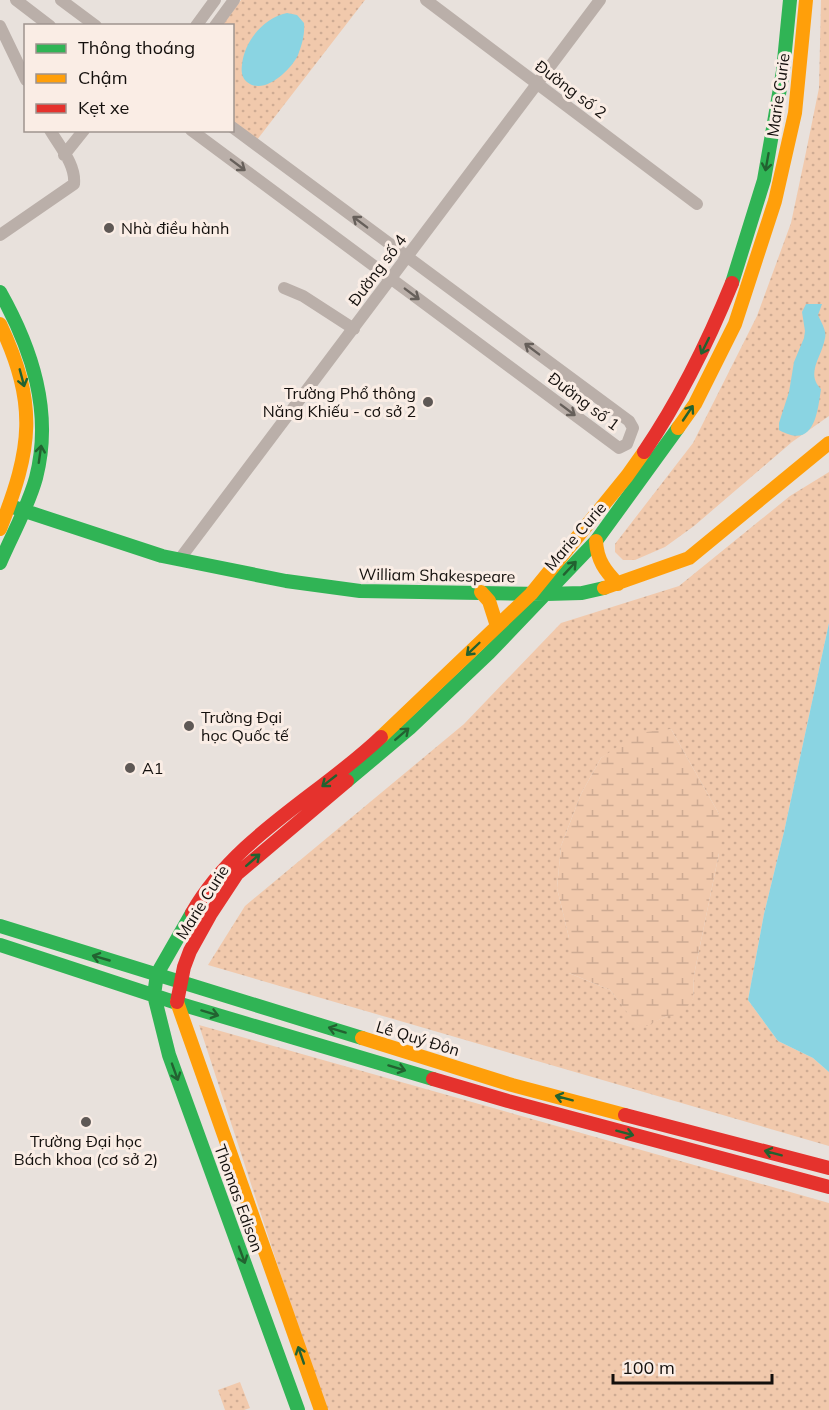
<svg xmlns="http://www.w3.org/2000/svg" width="829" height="1410" viewBox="0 0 829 1410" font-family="Mulish,sans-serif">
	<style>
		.green { fill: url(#green-dots); fill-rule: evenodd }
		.wetland { fill: url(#wetland-marsh) }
		.water { fill: #8ad4e2 }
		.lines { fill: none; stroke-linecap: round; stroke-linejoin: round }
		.street { stroke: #baafa9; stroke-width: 12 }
		.fast { stroke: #30b455; stroke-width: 14 }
		.slow { stroke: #ff9f0a; stroke-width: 14 }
		.jam { stroke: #e5322d; stroke-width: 14 }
		.oneway { stroke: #226230 }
		.oneway2 { stroke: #665f5a }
		.poi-dot { fill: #5e5855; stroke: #faede5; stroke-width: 2 }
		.labels { text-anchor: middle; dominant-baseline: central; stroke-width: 6; stroke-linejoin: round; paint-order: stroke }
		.street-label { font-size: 16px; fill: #130f0c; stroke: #faede5 }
		.poi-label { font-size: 16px; fill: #130f0c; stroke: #faede5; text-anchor: start }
	</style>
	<defs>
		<pattern id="green-dots" width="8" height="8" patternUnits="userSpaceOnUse" patternTransform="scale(1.5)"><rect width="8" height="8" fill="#f1c9ac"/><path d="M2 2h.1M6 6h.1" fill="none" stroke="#ceab93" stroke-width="1.8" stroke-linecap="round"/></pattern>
		<pattern id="wetland-marsh" width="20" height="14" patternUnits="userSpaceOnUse" patternTransform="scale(1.5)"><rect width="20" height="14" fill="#f1c9ac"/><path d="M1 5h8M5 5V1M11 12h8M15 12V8" fill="none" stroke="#ceab93"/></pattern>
	</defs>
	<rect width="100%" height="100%" fill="#e8e1dc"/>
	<path class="green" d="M 241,0 L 365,0 L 253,145 L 233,130 L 232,26 L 222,26 Z
		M 821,0 L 829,0 L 829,416 L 792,442 L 694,526 L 665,547 L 635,560 L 623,560 L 615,552 L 615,544 L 693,443 L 757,316 L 791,223 L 806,152 L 819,88 Z
		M 829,472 L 829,623 L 784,832 L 764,914 L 748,1000 L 778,1041 L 813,1058 L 829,1072 L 829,1146 L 208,965 L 245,906 L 464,724 L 561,623 L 679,586 L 790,496 ZM 671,729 L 719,814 L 719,853 L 694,975 L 693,999 L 667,1016 L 640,1028 L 610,990 L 569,973 L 569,938 L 557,888 L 561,846 L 581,794 L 601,758 L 616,749 Z
		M 199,1025 L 829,1203 L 829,1410 L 325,1410 Z
		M 240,1382 L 250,1408 L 244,1410 L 225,1410 L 218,1390 Z"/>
	<path class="wetland" d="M 671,729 L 719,814 L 719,853 L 694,975 L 693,999 L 682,1015 L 667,1016 L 640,1029 L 610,990 L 569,973 L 569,938 L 557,888 L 561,846 L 581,794 L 601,758 L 638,733 Z"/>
	<path class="water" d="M 287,13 L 297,15 L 304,23 C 305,34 302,45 298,55 C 291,70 264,96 247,82 C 242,78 241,71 242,65 C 244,42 263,18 287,13 Z
		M 806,304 L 822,304 L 818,315 C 821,322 827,331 825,338 C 822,357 805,373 821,389 C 817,417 813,449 779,430 L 779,423 L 789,392 L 794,362 L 804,338 L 805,331 L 802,312 Z
		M 829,623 L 829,1072 L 813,1058 L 778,1041 L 748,1000 L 764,914 L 784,832 Z"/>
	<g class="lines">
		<path class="street" d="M 16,0 L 50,26
			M 61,0 L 96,26
			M 426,0 L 697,204
			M 0,26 L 26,80
			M 196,26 L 215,0
			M 215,26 L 234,0
			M 191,130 L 619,448 L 627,444 L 633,428 L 629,421 L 232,127
			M 64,155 L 84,130
			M 0,235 L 74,184 C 76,165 60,147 50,130
			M 284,288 L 303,296 L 354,329
			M 179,560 L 600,0"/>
		<path class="fast" d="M 732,283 L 764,180 L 783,71 L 790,0
			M 0,292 C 32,349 53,412 36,478 C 28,507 12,535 0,563
			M 10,506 L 162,556 L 286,581 L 360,591 L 546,594 L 582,593 L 604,588
			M 347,781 L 410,728 L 489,653 L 596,541 L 678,428
			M 192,913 L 157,974 L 154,995 L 169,1055 L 298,1410
			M 0,926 L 362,1038
			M 0,945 L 177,1003 L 433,1079"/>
		<path class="slow" d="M 0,324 C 38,405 32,448 0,529
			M 678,428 L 695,404 L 735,324 L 775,201 L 795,113 L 806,0
			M 596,541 C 597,560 605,571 618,584
			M 604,588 L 689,558 L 829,443
			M 481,592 L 489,601 L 497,626
			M 381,737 L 531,594 L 627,476 L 644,452
			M 177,1002 L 321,1410
			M 362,1038 L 512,1085 L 625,1115"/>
		<path class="jam" d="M 644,452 C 680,399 708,342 732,283
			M 192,913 C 235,837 319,796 381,737
			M 177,1002 L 184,967 L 190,951 L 210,915 L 237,874 L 347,781
			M 433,1079 L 508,1101 L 829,1187
			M 625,1115 L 829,1168"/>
	</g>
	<defs><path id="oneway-shaft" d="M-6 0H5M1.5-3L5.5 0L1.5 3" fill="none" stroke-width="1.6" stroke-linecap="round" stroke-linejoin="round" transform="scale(1.5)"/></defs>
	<g class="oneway">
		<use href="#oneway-shaft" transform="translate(767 162) rotate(100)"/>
		<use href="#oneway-shaft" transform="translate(705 346) rotate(116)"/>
		<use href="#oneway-shaft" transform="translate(22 378) rotate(75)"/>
		<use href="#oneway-shaft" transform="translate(688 413) rotate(-56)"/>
		<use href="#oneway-shaft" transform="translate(40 454) rotate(-82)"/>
		<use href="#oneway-shaft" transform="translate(570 568) rotate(-47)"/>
		<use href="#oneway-shaft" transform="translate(473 649) rotate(136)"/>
		<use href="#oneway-shaft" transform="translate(402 734) rotate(-41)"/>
		<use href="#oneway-shaft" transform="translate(329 781) rotate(142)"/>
		<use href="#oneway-shaft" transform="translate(253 860) rotate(-41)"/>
		<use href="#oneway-shaft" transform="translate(101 958) rotate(-164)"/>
		<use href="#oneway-shaft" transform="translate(210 1013) rotate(17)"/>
		<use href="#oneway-shaft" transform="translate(337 1030) rotate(-163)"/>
		<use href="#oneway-shaft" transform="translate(397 1068) rotate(17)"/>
		<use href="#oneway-shaft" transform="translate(175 1072) rotate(70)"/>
		<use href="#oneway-shaft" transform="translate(564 1098) rotate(-165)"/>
		<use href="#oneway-shaft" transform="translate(625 1133) rotate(15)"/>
		<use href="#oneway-shaft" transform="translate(773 1153) rotate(-165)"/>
		<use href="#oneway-shaft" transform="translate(242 1255) rotate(70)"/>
		<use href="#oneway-shaft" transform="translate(301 1355) rotate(-109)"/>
	</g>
	<g class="oneway2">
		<use href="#oneway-shaft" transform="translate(238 165) rotate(37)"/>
		<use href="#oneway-shaft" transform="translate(360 222) rotate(-143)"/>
		<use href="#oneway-shaft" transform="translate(412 294) rotate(37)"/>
		<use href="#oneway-shaft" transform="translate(532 349) rotate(-143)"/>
		<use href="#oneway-shaft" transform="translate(568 410) rotate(37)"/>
	</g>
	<g class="poi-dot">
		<circle cx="109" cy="228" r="6"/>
		<circle cx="428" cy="402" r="6"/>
		<circle cx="189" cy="726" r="6"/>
		<circle cx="130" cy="768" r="6"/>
		<circle cx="86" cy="1122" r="6"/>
	</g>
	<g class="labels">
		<g class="street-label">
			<text transform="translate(571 89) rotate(37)">Đường số 2</text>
			<text transform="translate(778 95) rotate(-82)">Marie Curie</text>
			<text transform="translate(377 270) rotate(-53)">Đường số 4</text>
			<text transform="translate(584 401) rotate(37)">Đường số 1</text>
			<text transform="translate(575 536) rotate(-49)">Marie Curie</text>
			<text transform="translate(437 575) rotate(1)">William Shakespeare</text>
			<text transform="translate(202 902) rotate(-58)">Marie Curie</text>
			<text transform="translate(418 1038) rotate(17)">Lê Quý Đôn</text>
			<text transform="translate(239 1198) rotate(70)">Thomas Edison</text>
		</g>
		<g class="poi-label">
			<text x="121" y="228">Nhà điều hành</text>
			<text x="416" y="393" text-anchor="end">Trường Phổ thông<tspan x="416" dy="18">Năng Khiếu - cơ sở 2</tspan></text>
			<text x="201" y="717">Trường Đại<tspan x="201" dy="18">học Quốc tế</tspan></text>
			<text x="142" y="768">A1</text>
			<text x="86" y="1141" text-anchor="middle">Trường Đại học<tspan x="86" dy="18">Bách khoa (cơ sở 2)</tspan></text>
		</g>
	</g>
	<rect x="24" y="24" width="210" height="108" fill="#faede5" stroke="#9e948e" stroke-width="1.5"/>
	<rect x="36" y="44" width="30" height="9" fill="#30b455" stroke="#9e948e" stroke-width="1.5"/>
	<text x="78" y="54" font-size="18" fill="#130f0c">Thông thoáng</text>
	<rect x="36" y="74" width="30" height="9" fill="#ff9f0a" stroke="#9e948e" stroke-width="1.5"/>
	<text x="78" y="84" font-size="18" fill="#130f0c">Chậm</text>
	<rect x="36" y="104" width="30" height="9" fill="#e5322d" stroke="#9e948e" stroke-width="1.5"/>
	<text x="78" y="114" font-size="18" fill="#130f0c">Kẹt xe</text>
	<path d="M613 1374v9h159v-9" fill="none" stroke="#130f0c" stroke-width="3"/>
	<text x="622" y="1374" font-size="18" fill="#130f0c" stroke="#faede5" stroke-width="4.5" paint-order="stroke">100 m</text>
</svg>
